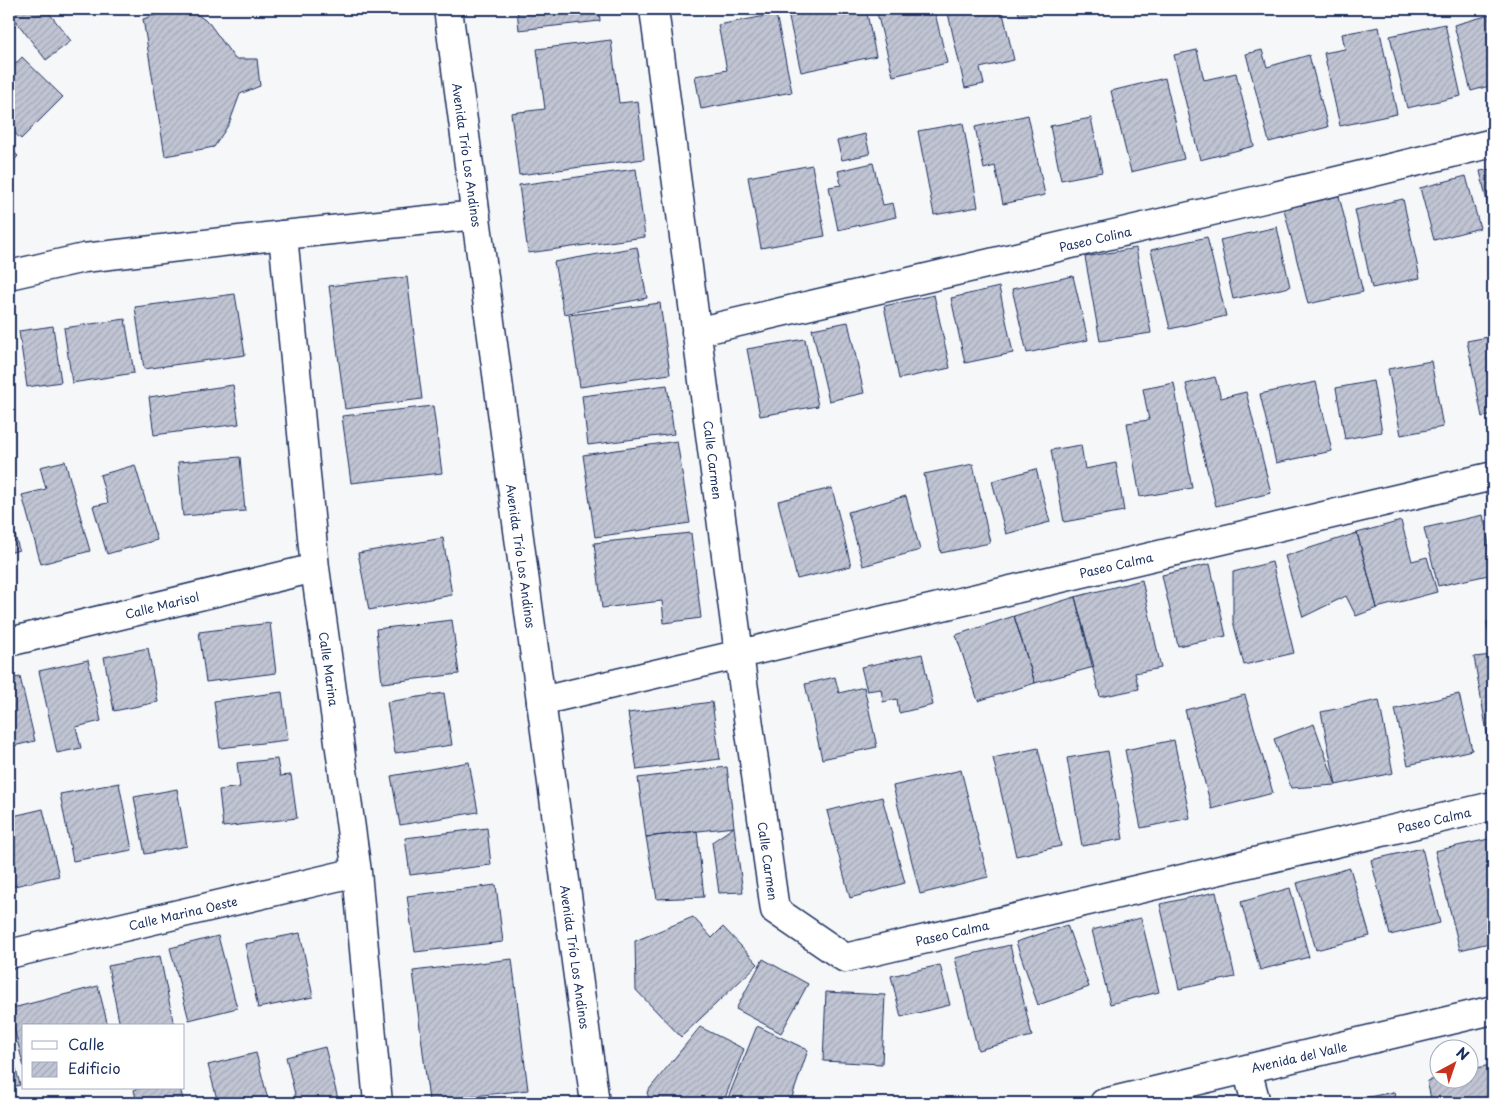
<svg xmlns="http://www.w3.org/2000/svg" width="1502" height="1112" viewBox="0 0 1502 1112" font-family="'Playpen Sans',sans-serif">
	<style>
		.building { fill: url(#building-hatch); stroke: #1b2f5e }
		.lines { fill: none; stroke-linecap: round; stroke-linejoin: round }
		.minor-casing { stroke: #1b2f5e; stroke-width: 31 }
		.tertiary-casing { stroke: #1b2f5e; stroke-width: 31 }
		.minor { stroke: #fff; stroke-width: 28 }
		.tertiary { stroke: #fff; stroke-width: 28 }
		.labels { text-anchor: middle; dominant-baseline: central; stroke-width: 4; stroke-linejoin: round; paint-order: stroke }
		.street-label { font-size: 12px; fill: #1b2f5e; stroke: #fff }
	</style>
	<defs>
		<pattern id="building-hatch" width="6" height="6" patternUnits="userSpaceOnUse" patternTransform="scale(1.25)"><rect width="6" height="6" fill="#c0c4d3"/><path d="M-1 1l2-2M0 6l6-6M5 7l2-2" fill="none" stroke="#a4a9b8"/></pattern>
	</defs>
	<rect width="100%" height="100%" fill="#f6f7f9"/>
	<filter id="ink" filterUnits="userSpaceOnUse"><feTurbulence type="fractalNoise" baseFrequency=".02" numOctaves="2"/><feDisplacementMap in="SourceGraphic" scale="10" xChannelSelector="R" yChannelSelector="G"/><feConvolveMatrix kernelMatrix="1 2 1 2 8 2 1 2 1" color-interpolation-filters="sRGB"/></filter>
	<g filter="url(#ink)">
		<path class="building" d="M 9,9 L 46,9 L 71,41 L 46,60 L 9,12 Z
			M 175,9 L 190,9 L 209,23 L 235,59 L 257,59 L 260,86 L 240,94 L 229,124 L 214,147 L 165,156 L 143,19 Z
			M 517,9 L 599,9 L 600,21 L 519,30 Z
			M 787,9 L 866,9 L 876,56 L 801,72 Z
			M 876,9 L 934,9 L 947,63 L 893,76 Z
			M 947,9 L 1002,9 L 1014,60 L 980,68 L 984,84 L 965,88 Z
			M 1018,9 L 1053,9 L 1019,15 Z
			M 776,14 L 792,92 L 701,109 L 695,76 L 727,70 L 718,25 Z
			M 1493,14 L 1493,85 L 1471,91 L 1454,25 Z
			M 1445,24 L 1461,96 L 1407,108 L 1390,36 Z
			M 1379,27 L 1397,114 L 1340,126 L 1324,53 L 1345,49 L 1342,34 Z
			M 611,40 L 619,103 L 638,101 L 644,159 L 519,175 L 511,113 L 545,109 L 537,49 Z
			M 1197,50 L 1204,80 L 1236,73 L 1254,146 L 1200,160 L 1174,55 Z
			M 1262,50 L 1267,67 L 1309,55 L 1328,127 L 1269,142 L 1246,54 Z
			M 22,57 L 63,97 L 21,139 L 9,128 L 9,71 Z
			M 1165,78 L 1184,159 L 1131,172 L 1111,91 Z
			M 1028,115 L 1045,195 L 1003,204 L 995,166 L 984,169 L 975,127 Z
			M 1091,118 L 1102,172 L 1061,180 L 1050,126 Z
			M 963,123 L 978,207 L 934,215 L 918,131 Z
			M 865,134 L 870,154 L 842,160 L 837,141 Z
			M 9,147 L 18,156 L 9,166 Z
			M 873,163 L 883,205 L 893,203 L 896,217 L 838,230 L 829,187 L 841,185 L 838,171 Z
			M 812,165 L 825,236 L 761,248 L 748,177 Z
			M 636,169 L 645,237 L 528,253 L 519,185 Z
			M 1493,169 L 1493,228 L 1480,171 Z
			M 1466,176 L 1480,228 L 1434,240 L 1420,188 Z
			M 1339,196 L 1363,292 L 1308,304 L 1284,209 Z
			M 1403,199 L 1420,278 L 1372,288 L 1355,210 Z
			M 1277,227 L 1290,287 L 1233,299 L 1220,240 Z
			M 1207,237 L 1226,316 L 1170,329 L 1151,250 Z
			M 637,247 L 647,298 L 564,314 L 554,262 Z
			M 1136,248 L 1151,333 L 1100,341 L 1085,257 Z
			M 1073,276 L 1088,340 L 1027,353 L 1012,289 Z
			M 407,277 L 422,399 L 345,409 L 329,286 Z
			M 999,287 L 1013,353 L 965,363 L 951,298 Z
			M 235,294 L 245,355 L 144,369 L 135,307 Z
			M 934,295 L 950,368 L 899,379 L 884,306 Z
			M 660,303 L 670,374 L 580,387 L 569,315 Z
			M 125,319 L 134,373 L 72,383 L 64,328 Z
			M 848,322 L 864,393 L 829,401 L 812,329 Z
			M 53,326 L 61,382 L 27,387 L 19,331 Z
			M 1493,336 L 1493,414 L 1482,417 L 1467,341 Z
			M 805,339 L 818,406 L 760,416 L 747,349 Z
			M 1431,361 L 1443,427 L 1401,435 L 1388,369 Z
			M 1215,377 L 1221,398 L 1246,392 L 1271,493 L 1216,506 L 1186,384 Z
			M 1373,381 L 1382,432 L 1345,439 L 1336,388 Z
			M 1316,382 L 1332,451 L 1276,463 L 1260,394 Z
			M 1174,383 L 1192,488 L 1140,497 L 1127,423 L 1149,420 L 1143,389 Z
			M 233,385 L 239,424 L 154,435 L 149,397 Z
			M 667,385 L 674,434 L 588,445 L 582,396 Z
			M 433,406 L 442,473 L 351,483 L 342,416 Z
			M 677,441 L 690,523 L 595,537 L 583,455 Z
			M 1081,445 L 1085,469 L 1116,463 L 1124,511 L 1064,522 L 1051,450 Z
			M 240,457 L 245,511 L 183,516 L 178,462 Z
			M 65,461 L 90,551 L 41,564 L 22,495 L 46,489 L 40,467 Z
			M 973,464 L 990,543 L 941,553 L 924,474 Z
			M 135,465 L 157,540 L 107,554 L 93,506 L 108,503 L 100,475 Z
			M 1036,469 L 1050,522 L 1006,534 L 992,481 Z
			M 832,488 L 851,566 L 797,579 L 778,501 Z
			M 906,496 L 920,550 L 863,566 L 848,512 Z
			M 9,512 L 19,550 L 9,553 Z
			M 1483,515 L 1493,564 L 1493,574 L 1438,586 L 1424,528 Z
			M 1401,521 L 1412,561 L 1427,557 L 1437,592 L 1377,608 L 1357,533 Z
			M 691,533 L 701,618 L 664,623 L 662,601 L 602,608 L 594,543 Z
			M 1357,533 L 1377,608 L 1356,616 L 1346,596 L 1303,617 L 1285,556 Z
			M 443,538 L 452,595 L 369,610 L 358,553 Z
			M 1272,562 L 1294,653 L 1244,665 L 1233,621 L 1233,572 Z
			M 1210,564 L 1226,636 L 1178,646 L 1162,575 Z
			M 1142,580 L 1161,668 L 1135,673 L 1139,689 L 1100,697 L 1075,597 Z
			M 1075,597 L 1094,667 L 1035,683 L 1014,616 Z
			M 1014,616 L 1035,683 L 978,701 L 956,635 Z
			M 452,620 L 459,674 L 382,683 L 376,629 Z
			M 1493,621 L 1493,750 L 1490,750 L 1474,657 L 1492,655 L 1487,622 Z
			M 270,623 L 276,673 L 206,682 L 199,632 Z
			M 148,648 L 158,702 L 114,711 L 104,657 Z
			M 922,654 L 933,705 L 899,713 L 897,699 L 883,702 L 881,689 L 867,691 L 861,667 Z
			M 88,660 L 101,721 L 76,727 L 81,748 L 57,753 L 39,671 Z
			M 20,677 L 35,741 L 9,747 L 9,679 Z
			M 835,677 L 839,693 L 864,687 L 877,747 L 822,759 L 805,684 Z
			M 282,692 L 288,740 L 220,748 L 214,701 Z
			M 444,693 L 452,745 L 395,753 L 387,702 Z
			M 1459,694 L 1472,750 L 1408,765 L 1395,709 Z
			M 1245,695 L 1273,793 L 1212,809 L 1185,710 Z
			M 1379,700 L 1393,773 L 1336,785 L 1321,712 Z
			M 712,702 L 720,759 L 637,770 L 628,713 Z
			M 1314,724 L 1336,785 L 1291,788 L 1274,739 Z
			M 1174,740 L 1190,818 L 1141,828 L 1125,750 Z
			M 1038,748 L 1061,846 L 1016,856 L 993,758 Z
			M 1108,751 L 1123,839 L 1082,846 L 1067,758 Z
			M 277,759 L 280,776 L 291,775 L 297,818 L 223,827 L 219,790 L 240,787 L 237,763 Z
			M 469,762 L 478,812 L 400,825 L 391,776 Z
			M 727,767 L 734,827 L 646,837 L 638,778 Z
			M 961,770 L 988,877 L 920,894 L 893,786 Z
			M 119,783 L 132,850 L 73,861 L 60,794 Z
			M 177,789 L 187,846 L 145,854 L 134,797 Z
			M 882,797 L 905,883 L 850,898 L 827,811 Z
			M 43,809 L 59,876 L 10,887 L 9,881 L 9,817 Z
			M 734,827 L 743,892 L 719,893 L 712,842 Z
			M 487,828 L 491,865 L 410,875 L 405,838 Z
			M 697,831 L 704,897 L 657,899 L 646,837 Z
			M 1493,838 L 1493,942 L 1460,950 L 1435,851 Z
			M 1422,848 L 1440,923 L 1390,935 L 1371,860 Z
			M 1350,868 L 1370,936 L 1316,950 L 1297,883 Z
			M 496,885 L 503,942 L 415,952 L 407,896 Z
			M 1290,888 L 1309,957 L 1260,970 L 1241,902 Z
			M 1216,892 L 1235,977 L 1179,989 L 1160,904 Z
			M 693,917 L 712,938 L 723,927 L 758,964 L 681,1037 L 636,990 L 635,941 Z
			M 1141,918 L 1159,992 L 1110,1004 L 1092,930 Z
			M 1067,925 L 1089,987 L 1038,1005 L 1016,942 Z
			M 300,933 L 313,997 L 258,1008 L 245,944 Z
			M 218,936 L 237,1008 L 189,1020 L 170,948 Z
			M 1010,945 L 1032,1036 L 978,1050 L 955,958 Z
			M 160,956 L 174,1026 L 120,1026 L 108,966 Z
			M 512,959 L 528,1090 L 429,1101 L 413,971 Z
			M 763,959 L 808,984 L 781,1033 L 736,1009 Z
			M 940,965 L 950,1005 L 901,1017 L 891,976 Z
			M 98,986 L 108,1026 L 24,1026 L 24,1067 L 9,1009 Z
			M 826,992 L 885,995 L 882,1064 L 823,1061 Z
			M 757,1026 L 808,1050 L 790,1103 L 726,1103 Z
			M 700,1027 L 744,1049 L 723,1103 L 650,1103 L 647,1092 Z
			M 9,1041 L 20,1085 L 9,1088 Z
			M 325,1047 L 339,1103 L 297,1103 L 286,1057 Z
			M 256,1053 L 269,1103 L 218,1103 L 208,1065 Z
			M 1493,1064 L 1493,1103 L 1432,1103 L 1427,1081 L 1440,1078 L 1440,1080 L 1470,1080 L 1470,1070 Z
			M 139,1088 L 180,1088 L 184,1103 L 137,1103 L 134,1090 Z
			M 1394,1092 L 1396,1103 L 1338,1103 Z"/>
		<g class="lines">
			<g class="minor-casing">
				<path id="minor" d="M 654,9 L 739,654 L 775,910 L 845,958 L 1493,806
					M 283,235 L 315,568 L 357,872 L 378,1103
					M 696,332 L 1263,199 L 1493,143
					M 9,642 L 315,568
					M 541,701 L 1493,476
					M 9,954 L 357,872
					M 1247,1069 L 1256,1103
					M 1104,1103 L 1493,1010"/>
			</g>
			<g class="tertiary-casing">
				<path id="tertiary" d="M 448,9 L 595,1103
					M 9,275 L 84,258 L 283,235 L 476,215"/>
			</g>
			<use href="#minor" class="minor"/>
			<use href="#tertiary" class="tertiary"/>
		</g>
	</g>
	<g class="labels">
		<g class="street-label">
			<text transform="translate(467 155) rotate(82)">Avenida Trío Los Andinos</text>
			<text transform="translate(1095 239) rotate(-13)">Paseo Colina</text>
			<text transform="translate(713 460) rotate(83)">Calle Carmen</text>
			<text transform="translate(521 556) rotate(82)">Avenida Trío Los Andinos</text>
			<text transform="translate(1116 565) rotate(-13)">Paseo Calma</text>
			<text transform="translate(162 605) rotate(-14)">Calle Marisol</text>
			<text transform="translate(329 669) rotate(82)">Calle Marina</text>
			<text transform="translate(1434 820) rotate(-13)">Paseo Calma</text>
			<text transform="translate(768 861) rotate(82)">Calle Carmen</text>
			<text transform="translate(183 913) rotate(-13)">Calle Marina Oeste</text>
			<text transform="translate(952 933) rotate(-13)">Paseo Calma</text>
			<text transform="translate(575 957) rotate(82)">Avenida Trío Los Andinos</text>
			<text transform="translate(1299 1057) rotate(-13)">Avenida del Valle</text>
		</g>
	</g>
	<rect width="1502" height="1112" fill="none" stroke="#fff" stroke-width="30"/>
	<rect x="15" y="15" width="1472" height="1082" fill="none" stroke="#1b2f5e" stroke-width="2" filter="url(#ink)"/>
	<rect x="22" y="1024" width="162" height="65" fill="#ffffff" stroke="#a4acbf"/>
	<rect x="32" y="1041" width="25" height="8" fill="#ffffff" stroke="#a4acbf"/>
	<text x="68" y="1050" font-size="15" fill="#1b2f5e">Calle</text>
	<rect x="32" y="1062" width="25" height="15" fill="url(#building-hatch)" stroke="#a4acbf"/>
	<text x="68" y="1074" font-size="15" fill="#1b2f5e">Edificio</text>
	<g transform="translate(1454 1064) rotate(40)"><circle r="24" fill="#ffffff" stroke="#a4acbf"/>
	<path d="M0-4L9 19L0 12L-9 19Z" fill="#c8321e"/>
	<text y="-8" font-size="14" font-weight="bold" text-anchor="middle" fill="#1b2f5e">N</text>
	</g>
</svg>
